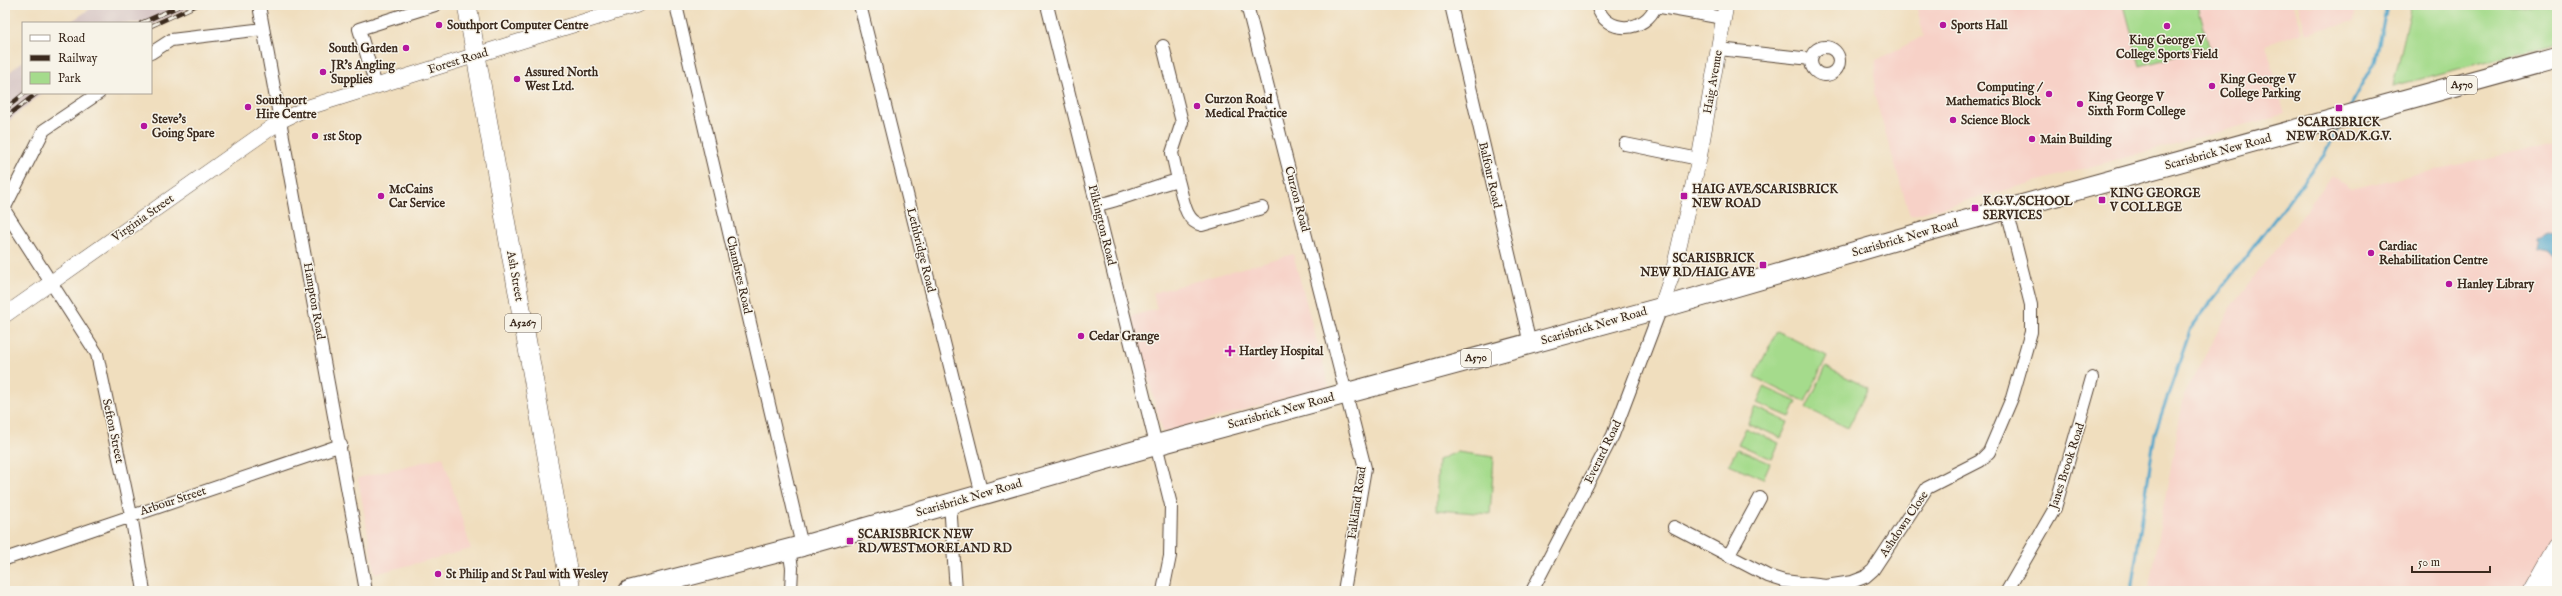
<svg xmlns="http://www.w3.org/2000/svg" width="2562" height="596" viewBox="0 0 2562 596" font-family="'IM FELL English',serif">
	<style>
		.built { fill: #f7d1c7 }
		.industrial { fill: #d2bfc0 }
		.green { fill: #a5db8c; stroke: #708255 }
		.water { fill: #4da4ca; stroke: #446774 }
		.lines { fill: none; stroke-linecap: round; stroke-linejoin: round }
		.stream { stroke: #4da4ca; stroke-width: 3 }
		.minor-casing { stroke: #564536; stroke-width: 14 }
		.tertiary-casing { stroke: #564536; stroke-width: 16 }
		.primary-casing { stroke: #564536; stroke-width: 20 }
		.trunk-casing { stroke: #564536; stroke-width: 22 }
		.minor { stroke: #fff; stroke-width: 12 }
		.tertiary { stroke: #fff; stroke-width: 15 }
		.primary { stroke: #fff; stroke-width: 19 }
		.trunk { stroke: #fff; stroke-width: 20 }
		.rail-casing { stroke: #3b2a1e; stroke-width: 4.5 }
		.rail { stroke: #f7f3e8; stroke-width: 3; stroke-dasharray: 9; stroke-linecap: butt }
		.poi-dot { fill: #b5179e; stroke: #f7f3e8; stroke-width: 1.5 }
		.labels { text-anchor: middle; dominant-baseline: central; stroke-width: 3; stroke-linejoin: round; paint-order: stroke }
		.shield { fill: #f7f3e8; stroke: #73665b; stroke-width: 1 }
		.shield-label { font-size: 11px; font-weight: bold; fill: #3b2a1e }
		.poi-label { font-size: 12px; font-weight: bold; fill: #3b2a1e; stroke: #f7f3e8; text-anchor: start }
		.street-label { font-size: 12px; fill: #3b2a1e; stroke: #f7f3e8 }
	</style>
	<rect width="100%" height="100%" fill="#f7f3e8"/>
	<filter id="ink" filterUnits="userSpaceOnUse"><feTurbulence type="fractalNoise" baseFrequency=".025" numOctaves="2"/><feDisplacementMap in="SourceGraphic" scale="8" xChannelSelector="R" yChannelSelector="G"/><feConvolveMatrix kernelMatrix="1 2 1 2 8 2 1 2 1" color-interpolation-filters="sRGB"/></filter>
	<filter id="wash" filterUnits="userSpaceOnUse"><feTurbulence type="fractalNoise" baseFrequency=".012" numOctaves="4" result="noise"/><feDisplacementMap in="SourceGraphic" scale="16" xChannelSelector="R" yChannelSelector="G"/><feGaussianBlur stdDeviation="0.9" result="paint"/><feColorMatrix in="noise" values="0 0 0 0 0 0 0 0 0 0 0 0 0 0 0 0 0 1.4 0 .05"/><feComposite in="paint" operator="in"/></filter>
	<g filter="url(#wash)">
		<rect width="100%" height="100%" fill="#f0debe"/>
		<path class="built" d="M 1916,5 L 2294,5 L 2302,32 L 2266,45 L 2285,114 L 1910,216 L 1874,94 L 1876,60 L 1924,36 Z
			M 2298,5 L 2356,5 L 2354,21 L 2306,33 Z
			M 2557,142 L 2557,531 L 2524,591 L 2148,591 L 2184,396 L 2229,310 L 2332,176 L 2351,189 Z
			M 1293,254 L 1329,386 L 1163,433 L 1131,316 L 1157,309 L 1153,293 Z
			M 443,457 L 471,549 L 375,574 L 358,478 Z"/>
		<path class="industrial" d="M 96,5 L 196,5 L 151,26 L 151,23 L 69,23 Z
			M 23,61 L 23,93 L 42,93 L 5,124 L 5,76 Z"/>
		<path class="green" d="M 2124,5 L 2198,5 L 2209,47 L 2140,66 Z
			M 2412,5 L 2557,5 L 2557,43 L 2393,86 Z
			M 1777,331 L 1827,356 L 1805,402 L 1754,377 Z
			M 1826,367 L 1868,388 L 1848,428 L 1806,408 Z
			M 1764,387 L 1797,402 L 1790,417 L 1757,403 Z
			M 1755,407 L 1788,422 L 1781,438 L 1748,423 Z
			M 1746,428 L 1779,443 L 1772,459 L 1738,444 Z
			M 1737,449 L 1770,463 L 1763,479 L 1729,464 Z
			M 1457,452 L 1494,457 L 1490,514 L 1436,510 L 1438,460 Z"/>
		<path class="water" d="M 2549,236 L 2557,237 L 2557,263 L 2549,255 L 2539,253 L 2538,241 Z"/>
		<g class="lines">
			<path class="stream" d="M 2350,107 L 2375,62 L 2387,5
				M 2131,591 L 2155,433 L 2191,328 L 2324,155 L 2339,126"/>
		</g>
	</g>
	<g filter="url(#ink)">
		<g class="lines">
			<g class="minor-casing">
				<path id="minor" d="M 676,5 L 802,546
					M 860,5 L 982,495
					M 1047,5 L 1171,505 L 1170,556 L 1163,591
					M 1247,5 L 1365,468 L 1344,591
					M 1451,5 L 1530,344
					M 1597,5 C 1605,36 1646,33 1656,5
					M 1655,6 L 1723,18
					M 260,11 L 366,591
					M 1163,46 L 1182,122 L 1172,153 L 1178,180
					M1811 61a14 14 0 1 1 28 0a14 14 0 1 1-28 0Z
					M 1719,49 L 1811,59
					M 151,53 L 171,40 L 263,29
					M 376,86 L 359,29 L 435,5
					M 1625,144 L 1699,159
					M 1097,205 C 1125,199 1150,187 1178,180 C 1183,196 1184,222 1202,225 L 1262,208
					M 5,207 L 44,130 L 99,93
					M 5,211 L 97,354 L 131,515 L 144,591
					M 950,503 L 956,591
					M 1674,527 L 1768,576 L 1784,581 L 1826,586 L 1852,582 L 1865,577 L 1873,570 L 1927,488 L 1980,461 L 1989,452 L 2012,398 L 2031,332 L 2031,305 L 2007,210
					M 789,549 L 792,568 L 791,591
					M 1729,555 L 1760,498
					M 5,559 L 341,445
					M 1532,591 L 1613,435 L 1661,308
					M 2007,591 L 2055,508 L 2092,378"/>
			</g>
			<g class="tertiary-casing">
				<path id="tertiary" d="M 1661,308 L 1673,272 L 1699,159 L 1726,5
					M 5,315 L 282,120 L 309,107 L 637,5
					M 2531,591 L 2557,545
					M 2546,591 L 2557,570"/>
			</g>
			<g class="primary-casing">
				<path id="primary" d="M 467,5 L 571,591"/>
			</g>
			<g class="trunk-casing">
				<path id="trunk" d="M 629,591 L 802,546 L 1156,445 L 1661,308 L 1920,233 L 2557,58"/>
			</g>
			<use href="#minor" class="minor"/>
			<use href="#tertiary" class="tertiary"/>
			<use href="#primary" class="primary"/>
			<use href="#trunk" class="trunk"/>
			<g class="rail-casing">
				<path id="rail" d="M 141,23 L 182,5
					M 151,26 L 197,5
					M 5,109 L 25,93
					M 5,118 L 37,93"/>
			</g>
			<use href="#rail" class="rail"/>
		</g>
	</g>
	<g class="poi-dot">
		<circle cx="439" cy="25" r="4"/>
		<circle cx="1943" cy="25" r="4"/>
		<circle cx="2167" cy="26" r="4"/>
		<circle cx="406" cy="48" r="4"/>
		<circle cx="323" cy="72" r="4"/>
		<circle cx="517" cy="79" r="4"/>
		<circle cx="2212" cy="86" r="4"/>
		<circle cx="2049" cy="94" r="4"/>
		<circle cx="2080" cy="104" r="4"/>
		<circle cx="1197" cy="106" r="4"/>
		<circle cx="248" cy="107" r="4"/>
		<rect x="2335" y="104" width="8" height="8" rx="2"/>
		<circle cx="1953" cy="120" r="4"/>
		<circle cx="144" cy="126" r="4"/>
		<circle cx="315" cy="136" r="4"/>
		<circle cx="2032" cy="139" r="4"/>
		<circle cx="381" cy="196" r="4"/>
		<rect x="1680" y="192" width="8" height="8" rx="2"/>
		<rect x="2098" y="196" width="8" height="8" rx="2"/>
		<rect x="1971" y="204" width="8" height="8" rx="2"/>
		<circle cx="2371" cy="253" r="4"/>
		<rect x="1759" y="261" width="8" height="8" rx="2"/>
		<circle cx="2449" cy="284" r="4"/>
		<circle cx="1081" cy="336" r="4"/>
		<path d="M1228 345h4v4h4v4h-4v4h-4v-4h-4v-4h4z"/>
		<rect x="846" y="537" width="8" height="8" rx="2"/>
		<circle cx="438" cy="574" r="4"/>
	</g>
	<g class="labels">
		<g class="shield">
			<rect x="2447" y="76" width="30" height="18" rx="3"/>
			<rect x="505" y="314" width="36" height="18" rx="3"/>
			<rect x="1461" y="349" width="30" height="18" rx="3"/>
		</g>
		<g class="shield-label">
			<text x="2462" y="85">A570</text>
			<text x="523" y="323">A5267</text>
			<text x="1476" y="358">A570</text>
		</g>
		<g class="poi-label">
			<text x="447" y="25">Southport Computer Centre</text>
			<text x="1951" y="25">Sports Hall</text>
			<text x="2167" y="40" text-anchor="middle">King George V<tspan x="2167" dy="14">College Sports Field</tspan></text>
			<text x="398" y="48" text-anchor="end">South Garden</text>
			<text x="331" y="65">JR's Angling<tspan x="331" dy="14">Supplies</tspan></text>
			<text x="525" y="72">Assured North<tspan x="525" dy="14">West Ltd.</tspan></text>
			<text x="2220" y="79">King George V<tspan x="2220" dy="14">College Parking</tspan></text>
			<text x="2041" y="87" text-anchor="end">Computing /<tspan x="2041" dy="14">Mathematics Block</tspan></text>
			<text x="2088" y="97">King George V<tspan x="2088" dy="14">Sixth Form College</tspan></text>
			<text x="1205" y="99">Curzon Road<tspan x="1205" dy="14">Medical Practice</tspan></text>
			<text x="256" y="100">Southport<tspan x="256" dy="14">Hire Centre</tspan></text>
			<text x="152" y="119">Steve's<tspan x="152" dy="14">Going Spare</tspan></text>
			<text x="1961" y="120">Science Block</text>
			<text x="2339" y="122" text-anchor="middle">SCARISBRICK<tspan x="2339" dy="14">NEW ROAD/K.G.V.</tspan></text>
			<text x="323" y="136">1st Stop</text>
			<text x="2040" y="139">Main Building</text>
			<text x="389" y="189">McCains<tspan x="389" dy="14">Car Service</tspan></text>
			<text x="1692" y="189">HAIG AVE/SCARISBRICK<tspan x="1692" dy="14">NEW ROAD</tspan></text>
			<text x="2110" y="193">KING GEORGE<tspan x="2110" dy="14">V COLLEGE</tspan></text>
			<text x="1983" y="201">K.G.V./SCHOOL<tspan x="1983" dy="14">SERVICES</tspan></text>
			<text x="2379" y="246">Cardiac<tspan x="2379" dy="14">Rehabilitation Centre</tspan></text>
			<text x="1755" y="258" text-anchor="end">SCARISBRICK<tspan x="1755" dy="14">NEW RD/HAIG AVE</tspan></text>
			<text x="2457" y="284">Hanley Library</text>
			<text x="1089" y="336">Cedar Grange</text>
			<text x="1239" y="351">Hartley Hospital</text>
			<text x="858" y="534">SCARISBRICK NEW<tspan x="858" dy="14">RD/WESTMORELAND RD</tspan></text>
			<text x="446" y="574">St Philip and St Paul with Wesley</text>
		</g>
		<g class="street-label">
			<text transform="translate(458 61) rotate(-17)">Forest Road</text>
			<text transform="translate(1713 82) rotate(-80)">Haig Avenue</text>
			<text transform="translate(2218 152) rotate(-15)">Scarisbrick New Road</text>
			<text transform="translate(1490 175) rotate(77)">Balfour Road</text>
			<text transform="translate(1297 199) rotate(75)">Curzon Road</text>
			<text transform="translate(143 218) rotate(-35)">Virginia Street</text>
			<text transform="translate(1102 225) rotate(76)">Pilkington Road</text>
			<text transform="translate(1905 238) rotate(-16)">Scarisbrick New Road</text>
			<text transform="translate(921 250) rotate(76)">Lethbridge Road</text>
			<text transform="translate(739 275) rotate(77)">Chambres Road</text>
			<text transform="translate(515 276) rotate(80)">Ash Street</text>
			<text transform="translate(314 301) rotate(80)">Hampton Road</text>
			<text transform="translate(1594 326) rotate(-16)">Scarisbrick New Road</text>
			<text transform="translate(1281 411) rotate(-15)">Scarisbrick New Road</text>
			<text transform="translate(113 431) rotate(78)">Sefton Street</text>
			<text transform="translate(1603 452) rotate(-64)">Everard Road</text>
			<text transform="translate(2067 466) rotate(-72)">Janes Brook Road</text>
			<text transform="translate(969 498) rotate(-16)">Scarisbrick New Road</text>
			<text transform="translate(173 501) rotate(-18)">Arbour Street</text>
			<text transform="translate(1357 503) rotate(-82)">Falkland Road</text>
			<text transform="translate(1904 524) rotate(-56)">Ashdown Close</text>
		</g>
	</g>
	<rect width="2562" height="596" fill="none" stroke="#f7f3e8" stroke-width="20"/>
	<rect x="22" y="22" width="130" height="72" fill="#f7f3e8" stroke="#aca397"/>
	<rect x="30" y="35" width="20" height="6" fill="#ffffff" stroke="#aca397"/>
	<text x="58" y="42" font-size="12" fill="#3b2a1e">Road</text>
	<rect x="30" y="55" width="20" height="6" fill="#3b2a1e" stroke="#aca397"/>
	<text x="58" y="62" font-size="12" fill="#3b2a1e">Railway</text>
	<rect x="30" y="72" width="20" height="12" fill="#a5db8c" stroke="#aca397"/>
	<text x="58" y="82" font-size="12" fill="#3b2a1e">Park</text>
	<path d="M2412 566v6h78v-6" fill="none" stroke="#3b2a1e" stroke-width="2"/>
	<text x="2418" y="566" font-size="12" fill="#3b2a1e" stroke="#f7f3e8" stroke-width="3" paint-order="stroke">50 m</text>
</svg>
